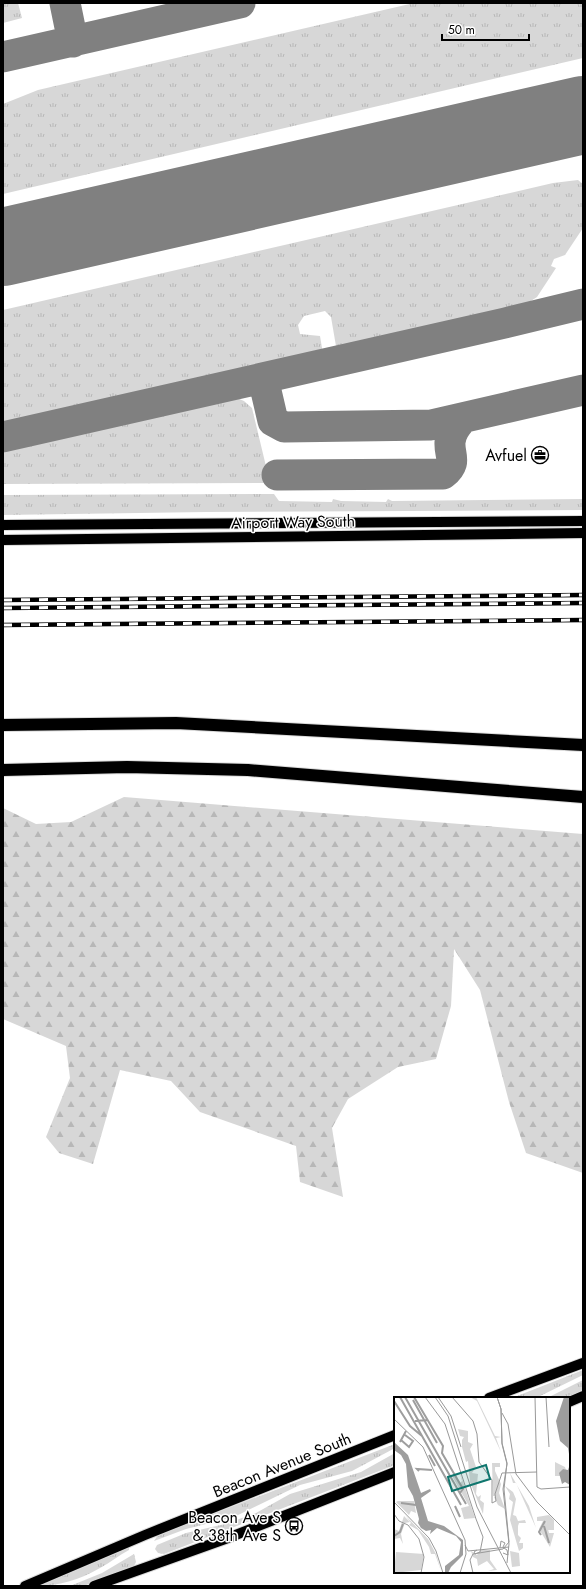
<svg xmlns="http://www.w3.org/2000/svg" width="586" height="1589" viewBox="0 0 586 1589" font-family="Jost,sans-serif">
	<style>
		.grass { fill: url(#grass-tufts) }
		.forest { fill: url(#forest-firs) }
		.lines { fill: none; stroke-linecap: round; stroke-linejoin: round }
		.taxiway { stroke: #808080; stroke-width: 31 }
		.runway { stroke: #808080; stroke-width: 78 }
		.major-casing { stroke: #dbdbdb; stroke-width: 12 }
		.highway-casing { stroke: #dbdbdb; stroke-width: 14 }
		.major { stroke: #000; stroke-width: 10 }
		.highway { stroke: #000; stroke-width: 12 }
		.rail-casing { stroke: #000; stroke-width: 4.5 }
		.rail { stroke: #fff; stroke-width: 3; stroke-dasharray: 9; stroke-linecap: butt }
		.labels { text-anchor: middle; dominant-baseline: central; stroke-width: 3; stroke-linejoin: round; paint-order: stroke }
		.poi-label { font-size: 16px; fill: #000; stroke: #fff; text-anchor: end }
		.street-label { font-size: 16px; fill: #000; stroke: #fff }
		.inset-river { fill: none; stroke: #9e9e9e; stroke-width: 2 }
		.inset-road { fill: none; stroke: #999; stroke-width: 1 }
		.view { fill: #0f766e; fill-opacity: 0.15; stroke: #0f766e; stroke-width: 2 }
		.inset-edge { fill: none; stroke: #000; stroke-width: 2 }
	</style>
	<defs>
		<pattern id="grass-tufts" width="24" height="20" patternUnits="userSpaceOnUse"><rect width="24" height="20" fill="#d7d7d7"/><path d="M3 7l-1-3M5 7V3M7 7l1-3M15 17l-1-3M17 17v-4M19 17l1-3" fill="none" stroke="#b7b7b7"/></pattern>
		<pattern id="forest-firs" width="22" height="20" patternUnits="userSpaceOnUse"><rect width="22" height="20" fill="#d7d7d7"/><path d="M5 1l3.5 6h-7zM16 11l3.5 6h-7z" fill="#b7b7b7"/></pattern>
	</defs>
	<rect width="100%" height="100%" fill="#fff"/>
	<path class="grass" d="M 3,3 L 18,3 L 22,18 L 3,23 Z
		M 414,3 L 583,3 L 583,58 L 3,194 L 3,104 L 38,90 Z
		M 578,180 L 583,184 L 583,228 L 565,255 L 554,259 L 551,266 L 556,268 L 537,297 L 517,310 L 337,352 L 331,317 L 325,311 L 304,316 L 298,325 L 300,334 L 320,336 L 323,354 L 3,426 L 3,310 L 553,183 Z
		M 230,395 L 244,401 L 252,408 L 270,483 L 3,484 L 3,447 Z
		M 274,494 L 279,501 L 332,502 L 333,499 L 341,501 L 386,502 L 388,499 L 392,501 L 583,499 L 583,510 L 206,512 L 3,515 L 3,495 Z
		M 583,1370 L 583,1375 L 536,1398 L 512,1398 Z
		M 583,1380 L 583,1392 L 567,1398 L 547,1398 Z
		M 395,1444 L 395,1448 L 352,1471 L 300,1485 L 234,1517 L 186,1529 L 154,1541 L 158,1535 Z
		M 395,1453 L 395,1465 L 164,1554 L 158,1553 L 155,1549 L 157,1545 L 186,1533 L 225,1524 L 256,1513 L 290,1494 L 361,1472 Z
		M 129,1546 L 129,1550 C 119,1555 110,1563 100,1568 C 79,1580 59,1586 35,1586 Z
		M 134,1554 L 136,1562 L 134,1566 L 84,1586 L 70,1586 L 102,1573 Z"/>
	<path class="forest" d="M 124,797 L 583,834 L 583,1173 L 526,1153 L 509,1102 L 480,990 L 454,949 L 451,1006 L 436,1059 L 398,1067 L 348,1099 L 332,1128 L 343,1197 L 300,1182 L 296,1146 L 200,1112 L 171,1081 L 120,1070 L 93,1164 L 59,1153 L 46,1137 L 70,1078 L 66,1046 L 3,1019 L 3,808 L 36,824 L 71,822 Z"/>
	<g class="lines">
		<path class="taxiway" d="M 65,3 L 73,42
			M 3,57 L 240,3
			M 263,378 L 273,421 L 284,427 L 431,425 L 583,390
			M 3,437 L 505,323 L 583,304
			M 277,475 L 443,474 C 458,462 449,456 450,442 C 451,432 456,426 462,419"/>
		<path class="runway" d="M 3,247 L 583,115"/>
		<g class="major-casing">
			<path id="major" d="M 3,525 L 583,521
				M 3,540 L 583,533
				M 489,1398 L 583,1363
				M 569,1402 L 583,1396
				M 25,1586 L 145,1535 L 395,1435
				M 94,1586 L 228,1538 L 395,1472"/>
		</g>
		<g class="highway-casing">
			<path id="highway" d="M 3,725 L 176,723 L 583,745
				M 3,770 L 127,767 L 248,770 L 583,797"/>
		</g>
		<use href="#major" class="major"/>
		<use href="#highway" class="highway"/>
		<g class="rail-casing">
			<path id="rail" d="M 3,600 L 583,595
				M 3,608 L 583,603
				M 3,625 L 583,620"/>
		</g>
		<use href="#rail" class="rail"/>
	</g>
	<defs>
		<g id="office-ring" transform="scale(0.9)"><circle r="9.5" fill="#fff" stroke="#000" stroke-width="1.5"/><path d="M-6-3h4V-5.5h4V-3h4V5H-6ZM-1-4.5V-3h2v-1.5ZM-6 0V1H6V0Z" fill="#000"/></g>
		<g id="bus-ring" transform="scale(0.9)"><circle r="9.5" fill="#fff" stroke="#000" stroke-width="1.5"/><path d="M-5-6H5V4H4V6H2V4H-2V6H-4V4H-5ZM-3.5-4V0h7V-4ZM-3.5 1.2v1.5H-2V1.2ZM2 1.2v1.5H3.5V1.2Z" fill="#000"/></g>
	</defs>
	<g fill-rule="evenodd">
		<use href="#office-ring" x="540" y="455"/>
		<use href="#bus-ring" x="294" y="1526"/>
	</g>
	<g class="labels">
		<g class="poi-label">
			<text x="527" y="455">Avfuel</text>
			<text x="281" y="1517">Beacon Ave S<tspan x="281" dy="18">&amp; 38th Ave S</tspan></text>
		</g>
		<g class="street-label">
			<text transform="translate(293 522) rotate(-1)">Airport Way South</text>
			<text transform="translate(282 1465) rotate(-22)">Beacon Avenue South</text>
		</g>
	</g>
	<g transform="translate(394 1397)">
		<rect width="176" height="176" fill="#fff"/>
		<path d="M 76,0 L 82,0 L 101,39 L 107,40 L 102,41 L 107,55 L 83,4 ZM 65,73 L 81,121 L 70,122 L 67,111 L 75,109 L 58,79 L 62,79 L 66,86 L 68,84 ZM 116,76 L 135,109 L 142,131 L 122,86 L 119,86 ZM 4,104 L 20,104 L 22,116 L 17,114 L 15,118 L 2,105 ZM 11,118 L 34,142 L 42,157 L 47,174 L 41,157 L 37,157 L 35,150 L 24,133 L 15,128 L 17,126 ZM 2,155 L 30,157 L 27,173 L 0,176 Z" fill="#d7d7d7"/>
		<path d="M 64,32 L 74,34 L 74,45 L 79,47 L 76,52 L 82,70 L 78,76 L 84,77 L 82,97 L 84,100 L 87,98 L 86,103 L 90,106 L 89,117 L 76,85 L 74,64 L 72,65 L 68,50 L 68,43 L 70,40 L 66,39 ZM 98,66 L 106,66 L 106,70 L 101,70 L 101,74 L 107,87 L 105,96 L 111,112 L 104,108 L 100,100 L 102,99 L 99,99 ZM 111,89 L 119,95 L 122,102 L 119,118 L 122,119 L 124,124 L 131,123 L 132,126 L 125,126 L 124,129 L 124,138 L 127,141 L 125,146 L 129,146 L 129,151 L 125,154 L 116,123 L 119,105 L 115,102 L 116,97 ZM 10,119 L 16,125 L 11,126 L 7,137 L 9,147 L 6,141 L 0,142 L 0,132 L 5,134 ZM 149,124 L 152,124 L 155,136 L 160,136 L 156,150 L 145,132 ZM 87,153 L 96,153 L 96,163 L 103,173 L 94,174 L 100,172 L 93,164 L 84,169 L 83,162 L 79,160 L 77,154 L 83,158 ZM 116,154 L 125,156 L 126,169 L 118,170 Z" fill="#d7d7d7"/>
		<path d="M 161,65 L 171,70 L 172,73 L 169,72 L 166,79 L 161,79 Z" fill="#d7d7d7"/>
		<path d="M 155,118 L 160,123 L 160,133 L 153,133 L 152,124 L 143,124 L 143,120 Z" fill="#d7d7d7"/>
		<path d="M 170,0 L 176,0 L 176,63 L 174,51 L 166,44 L 162,24 ZM 0,45 L 14,58 L 27,96 L 36,92 L 37,94 L 27,101 L 34,124 L 50,129 L 69,143 L 69,158 L 57,170 L 54,176 L 51,176 L 51,169 L 65,158 L 67,145 L 62,139 L 43,131 L 36,137 L 37,133 L 32,134 L 27,131 L 24,126 L 25,122 L 19,99 L 14,90 L 12,67 L 7,58 L 0,53 ZM 176,67 L 176,88 L 171,85 L 168,87 L 165,76 L 169,72 L 174,73 Z" fill="#9e9e9e"/>
		<path class="inset-river" d="M 6,0 L 67,108M 11,0 L 72,107M 20,0 L 49,49 L 48,56 L 69,92 L 66,96M 19,3 L 43,46M 0,4 L 16,29 L 28,39M 21,24 L 33,23M 7,43 L 15,50 L 19,44 L 11,38M 6,45 L 12,34M 35,58 L 41,69M 25,74 L 23,72 L 38,73M 7,106 L 22,108M 61,109 L 66,120M 150,129 L 155,146M 147,138 L 145,135 L 151,124M 0,139 L 6,135 L 9,127"/>
		<path class="inset-road" d="M 31,0 L 51,27 L 82,122M 41,0 L 54,19 L 83,110 L 117,176M 44,0 L 57,19 L 67,50M 58,0 L 79,24 L 83,37 L 85,65 L 98,83 L 98,106 L 102,104 L 101,97 L 108,76 L 143,75M 103,0 L 107,12 L 108,47 L 113,67 L 109,92 L 115,147 L 113,166M 141,0 L 143,90 L 147,92 L 176,90M 152,0 L 155,50M 108,16 L 114,27 L 122,77 L 143,105 L 176,138M 0,22 L 29,50 L 71,143 L 72,157 L 66,176M 0,105 L 35,141 L 42,154 L 49,176M 0,117 L 5,124 L 14,128 L 25,142 L 30,160 L 27,176M 82,122 L 89,140 L 86,155 L 81,157 L 80,155 L 83,153M 71,148 L 74,154 L 115,150M 106,151 L 107,144 L 111,146 L 109,150M 109,156 L 114,158 L 113,153 L 110,151M 79,176 L 76,163 L 79,157 L 109,152 L 115,145 L 110,92 L 113,66 L 108,46 L 107,12 L 103,0"/>
		<path class="view" d="M 92,68 L 96,82 L 58,94 L 54,80 Z"/>
		<rect width="176" height="176" class="inset-edge"/>
	</g>
	<rect width="586" height="1589" fill="none" stroke="#000000" stroke-width="8"/>
	<path d="M442 34v6h87v-6" fill="none" stroke="#000000" stroke-width="2"/>
	<text x="448" y="34" font-size="12" fill="#000000" stroke="#ffffff" stroke-width="3" paint-order="stroke">50 m</text>
</svg>
